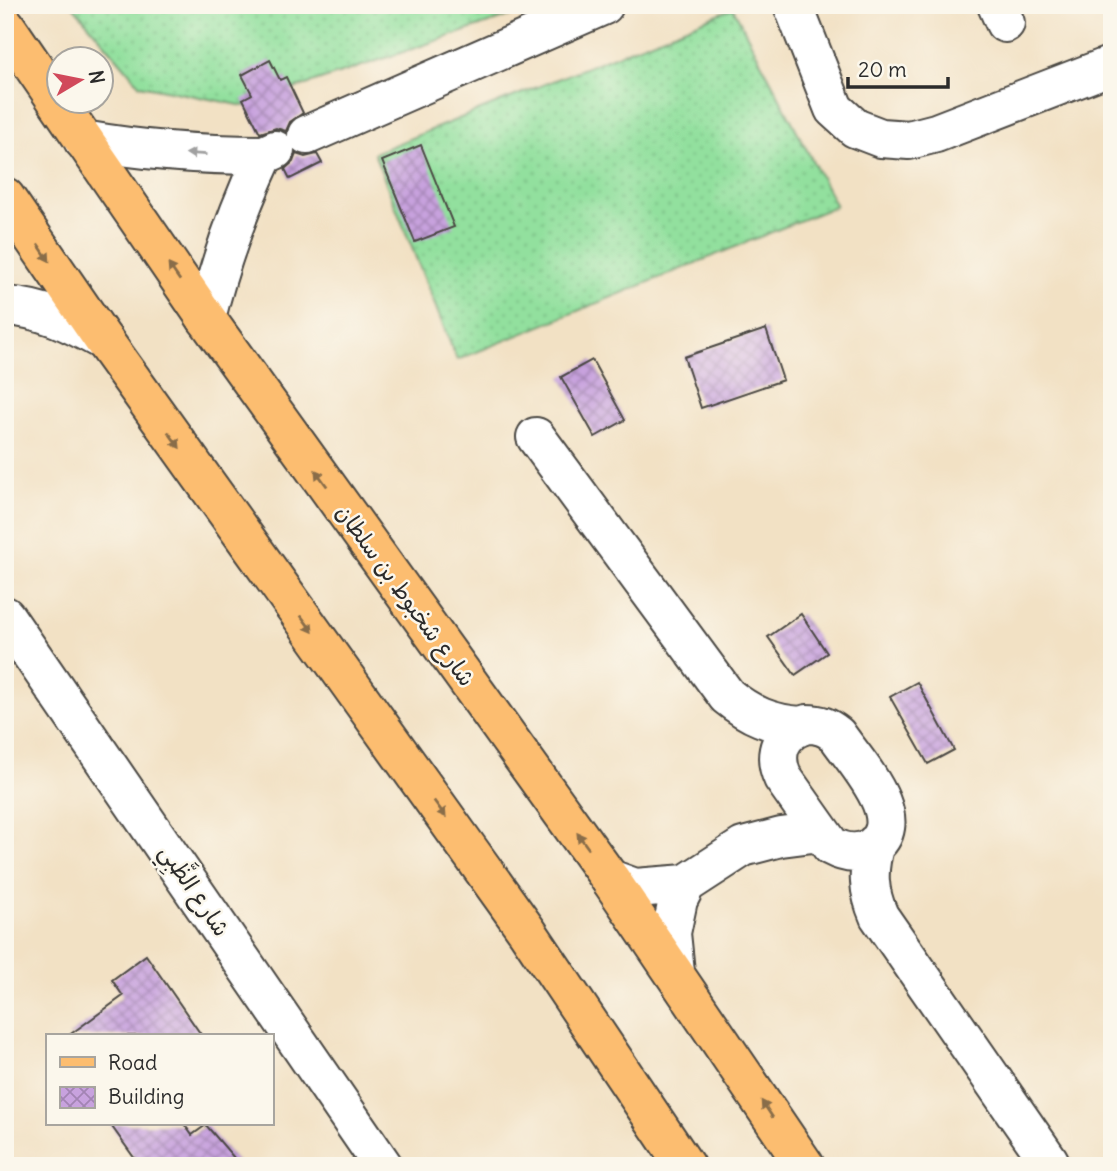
<svg xmlns="http://www.w3.org/2000/svg" width="1117" height="1171" viewBox="0 0 1117 1171" font-family="Delius,'Playpen Sans Arabic',sans-serif">
	<style>
		.grass { fill: url(#grass-dots); stroke: #5e8664; stroke-width: 2 }
		.building { fill: url(#building-cross-hatch) }
		.lines { fill: none; stroke-linecap: round; stroke-linejoin: round }
		.minor-casing { stroke: #494642; stroke-width: 42 }
		.major-casing { stroke: #494642; stroke-width: 42 }
		.minor { stroke: #fff; stroke-width: 38 }
		.major { stroke: #fcbd6f; stroke-width: 38 }
		.oneway { fill: #a0a0a0 }
		.oneway2 { fill: #896d4a }
		.labels { text-anchor: middle; dominant-baseline: central; stroke-width: 5; stroke-linejoin: round; paint-order: stroke }
		.street-label { font-size: 23px; fill: #2b2b2b; stroke: #fbf7ec }
	</style>
	<defs>
		<pattern id="grass-dots" width="8" height="8" patternUnits="userSpaceOnUse" patternTransform="scale(1.75)"><rect width="8" height="8" fill="#92e09e"/><path d="M2 2h.1M6 6h.1" fill="none" stroke="#7ec088" stroke-width="1.8" stroke-linecap="round"/></pattern>
		<pattern id="building-cross-hatch" width="8" height="8" patternUnits="userSpaceOnUse" patternTransform="scale(1.75)"><rect width="8" height="8" fill="#c8a2de"/><path d="M0 0l8 8M0 8l8-8" fill="none" stroke="#a384b4"/></pattern>
	</defs>
	<rect width="100%" height="100%" fill="#fbf7ec"/>
	<filter id="ink" filterUnits="userSpaceOnUse"><feTurbulence type="fractalNoise" baseFrequency=".0143" numOctaves="2"/><feDisplacementMap in="SourceGraphic" scale="14" xChannelSelector="R" yChannelSelector="G"/><feConvolveMatrix kernelMatrix="1 2 1 2 8 2 1 2 1" color-interpolation-filters="sRGB"/></filter>
	<filter id="wash" filterUnits="userSpaceOnUse"><feTurbulence type="fractalNoise" baseFrequency=".00686" numOctaves="4" result="noise"/><feDisplacementMap in="SourceGraphic" scale="28" xChannelSelector="R" yChannelSelector="G"/><feGaussianBlur stdDeviation="1.57" result="paint"/><feColorMatrix in="noise" values="0 0 0 0 0 0 0 0 0 0 0 0 0 0 0 0 0 1.4 0 .05"/><feComposite in="paint" operator="in"/></filter>
	<g filter="url(#wash)">
		<rect width="100%" height="100%" fill="#f2e1c4"/>
		<path class="grass" d="M 72,5 L 542,5 L 244,106 L 140,85 Z
			M 733,8 L 836,206 L 457,360 L 374,153 Z"/>
		<g id="blocks">
			<path class="building" d="M 270,60 L 280,80 L 286,77 L 303,113 L 290,122 L 286,131 L 276,128 L 260,133 L 243,99 L 252,94 L 242,75 Z
				M 421,145 L 454,227 L 415,242 L 382,161 Z
				M 296,154 L 305,157 L 317,154 L 322,163 L 290,179 L 285,169 L 293,162 Z
				M 766,329 L 783,380 L 701,408 L 684,357 Z
				M 592,360 L 625,420 L 595,437 L 561,377 Z
				M 801,614 L 827,653 L 795,675 L 768,637 Z
				M 917,682 L 954,750 L 928,764 L 890,697 Z
				M 146,955 L 202,1036 L 68,1036 L 123,996 L 112,980 Z
				M 110,1124 L 184,1124 L 192,1135 L 206,1125 L 241,1166 L 140,1166 Z"/>
		</g>
	</g>
	<g filter="url(#ink)">
		<use href="#blocks" fill-opacity="0" stroke="#494642" stroke-width="2"/>
		<g class="lines">
			<g class="minor-casing">
				<path id="minor" d="M 793,5 L 834,109 L 855,128 L 881,138 L 909,140 L 936,133 L 1112,65
					M 997,5 L 1005,23
					M 307,135 L 604,5
					M 83,140 C 144,151 203,155 264,155 L 275,150
					M 5,306 C 42,308 72,323 104,341
					M 206,318 C 220,261 239,208 264,155
					M 536,437 L 727,696 C 750,715 771,724 801,726
					M 5,616 L 383,1166
					M 807,724 C 820,724 827,727 837,735 C 855,762 911,820 872,847 C 858,856 844,853 831,846 L 783,778 C 772,754 780,731 807,724 Z
					M 875,844 C 867,870 868,891 879,916 L 1049,1161
					M 610,879 L 635,888 L 686,884 L 743,847 L 781,837 L 820,832
					M 675,972 L 671,933 L 678,900 L 686,884"/>
			</g>
			<g class="major-casing">
				<path id="major" d="M 5,25 L 206,318 L 610,879 L 805,1166
					M 5,197 L 104,341 L 527,931 L 685,1166"/>
			</g>
			<use href="#minor" class="minor"/>
			<use href="#major" class="major"/>
		</g>
		<defs><path id="oneway-solid" d="M-6-.8H1V-3.2L6.5 0L1 3.2V.8H-6Z" transform="scale(1.75)"/></defs>
		<use class="oneway" href="#oneway-solid" transform="translate(196 154) rotate(-177)"/>
		<g class="oneway2">
			<use href="#oneway-solid" transform="translate(44 253) rotate(56)"/>
			<use href="#oneway-solid" transform="translate(174 272) rotate(-125)"/>
			<use href="#oneway-solid" transform="translate(174 440) rotate(54)"/>
			<use href="#oneway-solid" transform="translate(321 478) rotate(-126)"/>
			<use href="#oneway-solid" transform="translate(307 624) rotate(54)"/>
			<use href="#oneway-solid" transform="translate(440 809) rotate(54)"/>
			<use href="#oneway-solid" transform="translate(583 841) rotate(-126)"/>
			<use href="#oneway-solid" transform="translate(767 1109) rotate(-124)"/>
		</g>
	</g>
	<g class="labels">
		<g class="street-label">
			<text transform="translate(406 595) rotate(54)">شارع شخبوط بن سلطان</text>
			<text transform="translate(195 890) rotate(56)">شارع الظَّبِي</text>
		</g>
	</g>
	<rect width="1117" height="1171" fill="none" stroke="#fbf7ec" stroke-width="28"/>
	<rect x="46" y="1034" width="228" height="91" fill="#fbf7ec" stroke="#a8a59f" stroke-width="2"/>
	<rect x="60" y="1057" width="35" height="10" fill="#fcbd6f" stroke="#a8a59f" stroke-width="2"/>
	<text x="108" y="1070" font-size="21" fill="#2b2b2b">Road</text>
	<rect x="60" y="1087" width="35" height="21" fill="url(#building-cross-hatch)" stroke="#a8a59f" stroke-width="2"/>
	<text x="108" y="1104" font-size="21" fill="#2b2b2b">Building</text>
	<g transform="translate(80 80) rotate(80)"><circle r="33" fill="#fbf7ec" stroke="#a8a59f" stroke-width="2"/>
	<path d="M0-5L12 26L0 18L-12 26Z" fill="#d1495b"/>
	<text y="-10" font-size="19" font-weight="bold" text-anchor="middle" fill="#2b2b2b">N</text>
	</g>
	<path d="M848 77v10h100v-10" fill="none" stroke="#2b2b2b" stroke-width="3.5"/>
	<text x="858" y="77" font-size="21" fill="#2b2b2b" stroke="#fbf7ec" stroke-width="5" paint-order="stroke">20 m</text>
</svg>
